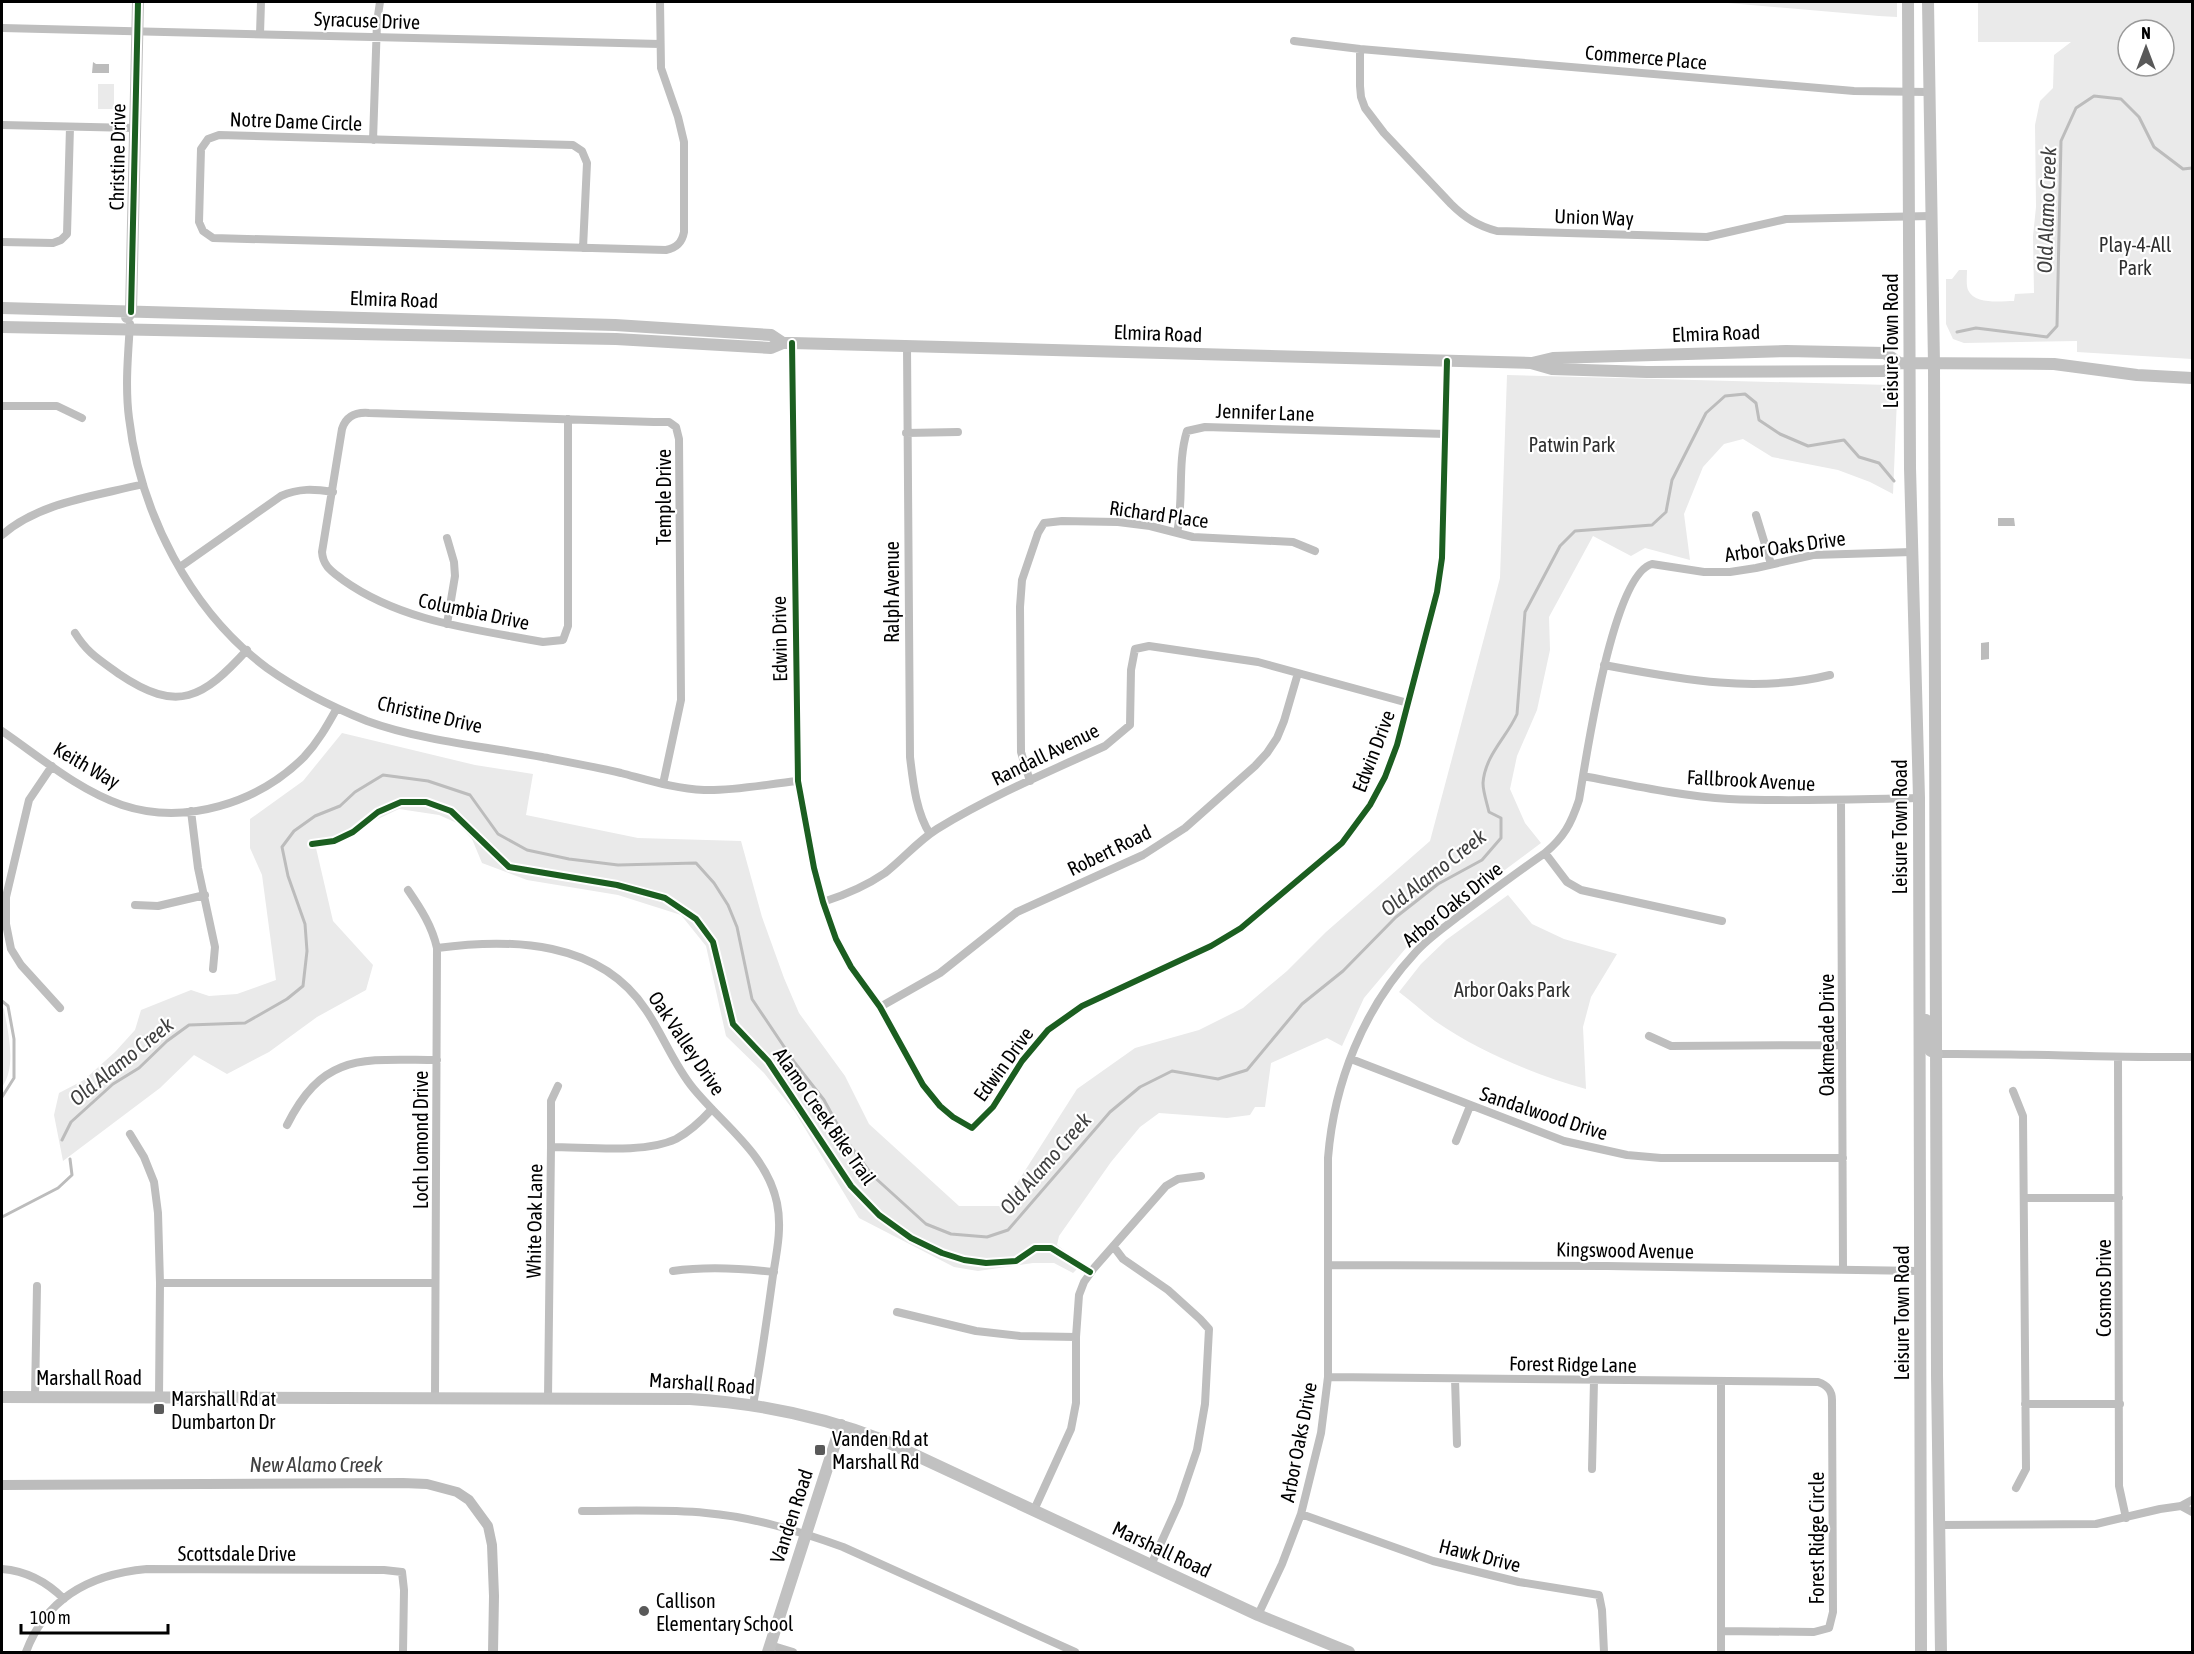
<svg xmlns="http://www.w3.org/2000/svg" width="2194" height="1654" viewBox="0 0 2194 1654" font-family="'Asap Condensed',sans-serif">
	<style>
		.green { fill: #eaeaea; fill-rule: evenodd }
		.water { fill: #bcbcbc }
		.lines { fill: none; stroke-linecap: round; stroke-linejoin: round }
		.stream { stroke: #bcbcbc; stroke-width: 3 }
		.canal { stroke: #bcbcbc; stroke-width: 10 }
		.street { stroke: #bebebe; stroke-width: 8 }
		.secondary { stroke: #c1c1c1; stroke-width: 12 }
		.cycleway-casing { stroke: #fff; stroke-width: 10 }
		.cycleway { stroke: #1b5e20; stroke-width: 6 }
		.poi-dot { fill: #595959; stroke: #fff; stroke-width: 2 }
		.labels { text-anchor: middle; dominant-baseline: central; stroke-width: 4.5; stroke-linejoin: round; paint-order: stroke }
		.street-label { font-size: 20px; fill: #000; stroke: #fff }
		.park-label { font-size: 20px; fill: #2f2f2f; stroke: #fff }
		.poi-label { font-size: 20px; fill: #000; stroke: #fff; text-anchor: start }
		.water-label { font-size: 21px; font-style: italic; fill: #404040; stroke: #fff }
	</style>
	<rect width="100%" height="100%" fill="#fff"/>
	<path class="green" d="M 1716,2 L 1897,2 L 1897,17 L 1879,16 Z
		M 1978,2 L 2192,2 L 2192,359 L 2077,352 L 2077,341 L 1964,343 L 1953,339 L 1946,324 L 1946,279 L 1952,279 L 1959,270 L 1967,270 C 1967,276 1966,285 1968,290 C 1975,305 2001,301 2014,301 L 2015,294 L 2034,293 L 2033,236 L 2036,207 L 2035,125 L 2040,101 L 2053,88 L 2054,55 L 2071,42 L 1978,42 ZM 2128,30 L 2164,30 L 2164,66 L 2128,66 Z
		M 98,84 L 114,84 L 114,109 L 98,109 Z
		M 1507,375 L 1889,385 L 1895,389 L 1897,399 L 1893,494 L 1870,482 L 1838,470 L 1772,457 L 1743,439 L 1724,444 L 1703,467 L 1684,514 L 1690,560 L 1645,548 L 1631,556 L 1593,536 L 1549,617 L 1550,650 L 1537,710 L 1517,756 L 1510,789 L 1525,823 L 1541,843 L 1436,921 L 1406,948 L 1364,998 L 1342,1046 L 1327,1038 L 1271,1063 L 1265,1107 L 1255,1107 L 1250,1115 L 1227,1118 L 1159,1113 L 1140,1127 L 1111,1162 L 1059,1236 L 1057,1245 L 1082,1264 L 1073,1273 L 1054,1263 L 1033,1263 L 978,1271 L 954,1267 L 859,1218 L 795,1112 L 764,1073 L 726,1036 L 706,946 L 681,915 L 618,895 L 527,880 L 482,863 L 472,839 L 457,823 L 439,815 L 399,809 L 316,848 L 333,921 L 373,965 L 366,990 L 317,1017 L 269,1052 L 227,1074 L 194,1055 L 160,1088 L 63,1161 L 54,1115 L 59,1093 L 84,1080 L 115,1052 L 135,1030 L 141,1010 L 191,990 L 209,996 L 237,994 L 276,980 L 262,875 L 250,848 L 250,819 L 303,781 L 342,733 L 475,765 L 533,774 L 526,815 L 638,838 L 741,841 L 762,917 L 784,978 L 799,1013 L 845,1076 L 869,1124 L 959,1206 L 1000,1206 L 1014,1188 L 1077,1089 L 1135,1048 L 1199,1030 L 1243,1008 L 1287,971 L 1326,932 L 1430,841 L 1500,578 Z
		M 1508,895 L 1532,924 L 1564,939 L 1617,954 L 1591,997 L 1583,1027 L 1586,1089 C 1533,1074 1480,1052 1435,1021 C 1423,1012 1411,1001 1399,992 L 1421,964 L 1446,940 Z
		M 2,1007 L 4,1009 C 8,1033 17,1066 2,1087 Z"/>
	<path class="water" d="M 93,62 L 96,64 L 109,64 L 109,73 L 92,73 Z
		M 1998,518 L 2014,518 L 2015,526 L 1998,526 Z
		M 1989,642 L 1989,659 L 1981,660 L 1981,643 Z"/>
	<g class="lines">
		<path class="stream" d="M 1957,332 L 1976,328 L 2047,337 L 2057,326 L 2061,141 L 2076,108 L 2094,96 L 2121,99 L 2139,117 L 2154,147 L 2183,169 L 2192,168
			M 2,1001 L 8,1006 L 14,1039 L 14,1078 L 2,1097
			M 62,1140 L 71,1122 L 113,1084 L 139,1068 L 167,1041 L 189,1025 L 245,1023 L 287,999 L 303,986 L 307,951 L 305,924 L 288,876 L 282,847 L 294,831 L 315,816 L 340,806 L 355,792 L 383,775 L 428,781 L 470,795 L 498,834 L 527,850 L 569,859 L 618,865 L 696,863 L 714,883 L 728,905 L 737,927 L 752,999 L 795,1063 L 824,1100 L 846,1140 L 872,1175 L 926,1224 L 951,1234 L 987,1237 L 1008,1230 L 1110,1112 L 1140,1087 L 1172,1071 L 1218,1079 L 1247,1070 L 1302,1004 L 1343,971 L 1396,917 L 1438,884 L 1482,860 L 1501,838 L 1501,818 L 1489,812 C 1487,803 1483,792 1483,783 C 1485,755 1507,737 1517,714 L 1525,612 L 1560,546 L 1575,531 L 1652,525 L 1666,512 L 1672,480 L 1706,413 L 1725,396 L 1745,394 L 1756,403 L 1759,420 L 1780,434 L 1808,446 L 1844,440 L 1859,457 L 1879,463 L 1894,481
			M 2,1217 L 58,1188 L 72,1175 L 70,1159"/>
		<path class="canal" d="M 2,1485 L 403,1483 L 427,1484 L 457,1492 L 469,1500 L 488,1526 L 492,1545 L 494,1596 L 493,1652"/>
		<path class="street" d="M 2,28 L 660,44
			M 260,34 L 261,2
			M 1294,41 L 1360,49 L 1854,91 L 1928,92
			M 1360,49 L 1360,86 L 1361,97 L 1365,108 L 1384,133 L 1451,204 C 1465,218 1478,226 1497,231 L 1707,237 L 1786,219 L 1931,216
			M 2,125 L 134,128
			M 373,140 L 377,22 L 380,2
			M 2,242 L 53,243 L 61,240 L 67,234 L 70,127
			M 583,248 L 587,163 L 582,151 L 573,145 L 219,135 L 208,139 L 201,149 L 199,222 L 203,231 L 213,238 L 666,250 C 676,248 682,243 684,232 L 684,142 L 678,117 L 661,68 L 660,2
			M 130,324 C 128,355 125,387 129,418 C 140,512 190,611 267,668 C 298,690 332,707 367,721 C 418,740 487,747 542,757 C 568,762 595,767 621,773 C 648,780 676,789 704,790 C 735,791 767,784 798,781
			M 792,343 L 798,781 L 814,868 L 823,902 L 836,939 L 851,967 L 880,1007 L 923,1085 L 940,1106 L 953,1117 L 972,1128 L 993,1107 L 1022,1061 L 1048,1030 L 1082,1006 L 1211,946 L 1241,928 L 1342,843 L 1370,805 L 1385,777 L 1397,745 L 1437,592 L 1442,558 L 1447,361
			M 907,346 L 910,757 C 913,782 916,812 930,834
			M 2,406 L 57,406 L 82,418
			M 568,419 L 568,626 L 563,640 L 543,642 C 474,629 402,622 343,580 C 333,572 323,567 322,552 L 342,429 C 346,416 356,412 369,413 L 654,422 L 669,422 L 676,427 L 679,439 L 681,700 L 663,784
			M 906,433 L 958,432
			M 1756,515 L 1771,564
			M 1177,533 C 1184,500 1177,463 1187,431 L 1205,427 L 1446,434
			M 2,535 C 39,502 97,496 143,484
			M 447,538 L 454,562 L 455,576 L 447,624
			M 180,567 L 281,496 C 299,488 314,489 333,492
			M 75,633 C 88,654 100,660 119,674 C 178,714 203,698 247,650
			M 1604,665 C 1679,679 1755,694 1830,675
			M 2,731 C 40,757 78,790 122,805 C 185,826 258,803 304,757 C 318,742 327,726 337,708
			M 52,766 L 29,800 L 6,897 L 6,924 L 11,949 L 21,965 L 60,1008
			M 1583,776 C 1631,785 1680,796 1729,799 C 1792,802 1856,799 1919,798
			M 1030,781 L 1021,752 L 1020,607 L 1022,580 L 1038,533 L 1044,523 L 1062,521 L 1118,522 L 1150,526 L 1193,537 L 1293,542 L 1315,551
			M 1841,800 L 1843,1270
			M 191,811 L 198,868 L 215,947 L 213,969
			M 1545,853 L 1567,882 L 1581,890 L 1722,921
			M 408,890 C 421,909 432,926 437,948 L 435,1397
			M 823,902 C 845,895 866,886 885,873 C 903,859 918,841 937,829 C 991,796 1048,772 1105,746 L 1130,725 L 1131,670 L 1135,649 L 1149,646 L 1258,662 L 1408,703
			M 135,905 L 158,906 L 205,895
			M 437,948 C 511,938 600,940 646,1010 C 663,1035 674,1065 693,1088 C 723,1125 767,1154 777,1203 C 782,1227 777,1251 773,1275 C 767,1319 761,1362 753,1405
			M 880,1007 L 940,973 L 1017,912 L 1143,855 L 1185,828 L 1255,766 L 1267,753 L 1277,738 L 1284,721 L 1298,673
			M 1649,1036 L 1671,1046 L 1842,1045
			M 1937,1054 C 2022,1053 2107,1058 2192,1057
			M 2118,1058 L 2119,1486 L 2126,1518
			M 1351,1059 L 1564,1141 L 1627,1155 L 1661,1158 L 1843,1158
			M 2013,1091 L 2023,1116 L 2026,1469 L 2016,1488
			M 287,1125 C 324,1051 364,1060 437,1060
			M 130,1134 L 144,1157 L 154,1182 L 158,1213 L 160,1283 L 159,1397
			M 1456,1141 L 1470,1106
			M 551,1147 L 551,1101 L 558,1086
			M 2025,1198 L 2119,1198
			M 1114,1247 L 1123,1259 L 1168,1290 L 1200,1319 L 1209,1329 L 1205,1404 L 1197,1450 L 1179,1503 L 1151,1565
			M 1328,1265 L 1607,1266 L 1920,1271
			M 673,1271 C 707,1266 740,1268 774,1272
			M 160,1283 L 435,1283
			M 897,1312 L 976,1331 L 1020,1336 L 1076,1337
			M 1328,1377 L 1818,1382 C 1827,1385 1832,1390 1832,1400 L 1833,1612 L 1829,1628 L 1814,1632 L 1721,1631
			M 1455,1379 L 1457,1444
			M 1721,1382 L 1721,1652
			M 35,1397 L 37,1286
			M 548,1398 L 551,1147 C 587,1147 644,1154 676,1139 C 689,1132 702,1120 712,1109
			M 2025,1404 L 2120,1404
			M 1592,1469 L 1594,1380
			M 2181,1506 L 2192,1512
			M 1034,1510 L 1071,1429 L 1076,1403 L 1076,1337 L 1079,1295 L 1084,1282 L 1094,1268 L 1166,1186 L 1178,1179 L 1201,1176
			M 582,1511 C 623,1511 665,1509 706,1513 C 753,1517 798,1531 843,1547 L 1075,1652
			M 1301,1514 L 1433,1561 L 1519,1582 L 1599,1595 L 1602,1610 L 1604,1652
			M 1940,1525 L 2096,1524 L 2160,1509 L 2181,1506 L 2192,1500
			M 2,1569 C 27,1571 46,1581 64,1599
			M 1258,1615 L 1282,1564 L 1301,1514 L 1321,1433 L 1328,1377 L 1328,1158 C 1334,1083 1363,1009 1415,953 C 1428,938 1445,927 1460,915 C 1488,894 1516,873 1545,853 C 1564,837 1571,824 1579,800 C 1586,760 1612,575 1652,564 L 1704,572 L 1730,572 L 1756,568 L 1813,555 L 1912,552
			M 770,1645 L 793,1652
			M 26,1652 C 46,1598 91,1574 147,1569 L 384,1570 L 402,1572 L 404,1590 L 403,1652"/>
		<path class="secondary" d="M 1908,2 L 1910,468 L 1919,798 L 1921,1652
			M 1928,2 L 1934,364 L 1937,1375 L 1941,1652
			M 2,308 L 615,325 L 771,335 L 783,343 L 792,343 L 1531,363 L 1552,369 L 1647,372 L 1885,371 L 1899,363 L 2054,364 L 2137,375 L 2192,378
			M 127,317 L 131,312 L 138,2
			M 2,327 L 616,339 L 771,348 L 783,343
			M 1532,363 L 1553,358 L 1786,351 L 1885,353 L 1899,363
			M 1926,1020 L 1931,1051 L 1937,1054
			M 2,1397 L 690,1399 C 757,1403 820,1416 883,1440 L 1258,1615 L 1349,1652
			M 768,1652 L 841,1425"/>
		<g class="cycleway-casing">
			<path id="cycleway" d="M 131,312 L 138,2
				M 792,343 L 798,781 L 814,868 L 823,902 L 836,939 L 851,967 L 880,1007 L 923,1085 L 940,1106 L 953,1117 L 972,1128 L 993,1107 L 1022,1061 L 1048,1030 L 1082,1006 L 1211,946 L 1241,928 L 1342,843 L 1370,805 L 1385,777 L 1397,745 L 1437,592 L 1442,558 L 1447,361
				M 312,844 L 334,841 L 353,832 L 378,812 L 401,802 L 426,802 L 451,811 L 509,867 L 617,885 L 665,898 L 696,919 L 713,942 L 733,1024 L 768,1061 L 851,1186 L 879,1215 L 911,1238 L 942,1253 L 964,1260 L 986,1263 L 1016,1261 L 1035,1248 L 1051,1248 L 1090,1272"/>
		</g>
		<use href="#cycleway" class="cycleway"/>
	</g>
	<g class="poi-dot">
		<rect x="153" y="1403" width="12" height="12" rx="3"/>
		<rect x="814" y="1444" width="12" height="12" rx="3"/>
		<circle cx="644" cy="1611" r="6"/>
	</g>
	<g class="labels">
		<g class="street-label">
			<text transform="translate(367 20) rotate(2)">Syracuse Drive</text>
			<text transform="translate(1646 57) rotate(5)">Commerce Place</text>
			<text transform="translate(296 121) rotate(2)">Notre Dame Circle</text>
			<text transform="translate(117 157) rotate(-89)">Christine Drive</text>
			<text transform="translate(1594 217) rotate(2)">Union Way</text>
			<text transform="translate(394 299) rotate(2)">Elmira Road</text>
			<text transform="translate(1158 333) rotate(2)">Elmira Road</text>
			<text transform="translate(1716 333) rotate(-2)">Elmira Road</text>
			<text transform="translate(1890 341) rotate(-90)">Leisure Town Road</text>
			<text transform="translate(1265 412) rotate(2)">Jennifer Lane</text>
			<text transform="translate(663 497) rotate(-90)">Temple Drive</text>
			<text transform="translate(1159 514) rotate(8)">Richard Place</text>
			<text transform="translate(1785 546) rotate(-8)">Arbor Oaks Drive</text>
			<text transform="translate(891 592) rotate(-90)">Ralph Avenue</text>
			<text transform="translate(474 611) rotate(12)">Columbia Drive</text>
			<text transform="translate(779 639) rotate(-91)">Edwin Drive</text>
			<text transform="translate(430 714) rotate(13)">Christine Drive</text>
			<text transform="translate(1373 751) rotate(-69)">Edwin Drive</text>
			<text transform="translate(1045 754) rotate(-26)">Randall Avenue</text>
			<text transform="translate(87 765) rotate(30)">Keith Way</text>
			<text transform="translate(1751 780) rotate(3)">Fallbrook Avenue</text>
			<text transform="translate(1899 827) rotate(-90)">Leisure Town Road</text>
			<text transform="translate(1109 850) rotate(-26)">Robert Road</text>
			<text transform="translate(1452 904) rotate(-39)">Arbor Oaks Drive</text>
			<text transform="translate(1826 1035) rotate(-90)">Oakmeade Drive</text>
			<text transform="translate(687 1043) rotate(56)">Oak Valley Drive</text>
			<text transform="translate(1003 1064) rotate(-54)">Edwin Drive</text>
			<text transform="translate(1544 1113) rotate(18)">Sandalwood Drive</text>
			<text transform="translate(825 1116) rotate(55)">Alamo Creek Bike Trail</text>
			<text transform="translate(420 1140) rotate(-90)">Loch Lomond Drive</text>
			<text transform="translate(534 1221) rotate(-89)">White Oak Lane</text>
			<text transform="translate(1625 1250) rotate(1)">Kingswood Avenue</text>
			<text transform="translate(2103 1288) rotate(-90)">Cosmos Drive</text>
			<text transform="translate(1901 1313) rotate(-90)">Leisure Town Road</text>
			<text transform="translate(1573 1364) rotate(1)">Forest Ridge Lane</text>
			<text x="89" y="1377">Marshall Road</text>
			<text transform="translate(702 1383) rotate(4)">Marshall Road</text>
			<text transform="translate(1298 1442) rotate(-79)">Arbor Oaks Drive</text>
			<text transform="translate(791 1516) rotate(-72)">Vanden Road</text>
			<text transform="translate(1816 1538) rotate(-90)">Forest Ridge Circle</text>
			<text transform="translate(1162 1549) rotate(25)">Marshall Road</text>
			<text x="237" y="1553">Scottsdale Drive</text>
			<text transform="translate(1480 1555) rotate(14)">Hawk Drive</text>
		</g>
		<g class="park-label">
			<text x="2135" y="244">Play-4-All<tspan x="2135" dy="23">Park</tspan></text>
			<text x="1572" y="444">Patwin Park</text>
			<text x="1512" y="989">Arbor Oaks Park</text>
		</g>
		<g class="poi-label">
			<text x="171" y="1398">Marshall Rd at<tspan x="171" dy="23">Dumbarton Dr</tspan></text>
			<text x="832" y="1438">Vanden Rd at<tspan x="832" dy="23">Marshall Rd</tspan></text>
			<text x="656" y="1600">Callison<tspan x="656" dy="23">Elementary School</tspan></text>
		</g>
		<g class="water-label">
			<text transform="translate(2046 210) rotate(-88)">Old Alamo Creek</text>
			<text transform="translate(1433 872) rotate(-38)">Old Alamo Creek</text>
			<text transform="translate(121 1061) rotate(-39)">Old Alamo Creek</text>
			<text transform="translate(1045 1163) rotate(-49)">Old Alamo Creek</text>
			<text x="316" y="1464">New Alamo Creek</text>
		</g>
	</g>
	<rect width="2194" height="1654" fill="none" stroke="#000000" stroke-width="6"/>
	<g transform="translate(2146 48)"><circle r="28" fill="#ffffff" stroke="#999999" stroke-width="1.5"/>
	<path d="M0-4.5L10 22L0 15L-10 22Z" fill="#595959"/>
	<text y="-9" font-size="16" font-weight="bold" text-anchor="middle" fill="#000000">N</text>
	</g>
	<path d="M21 1624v9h147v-9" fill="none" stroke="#000000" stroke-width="3"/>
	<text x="30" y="1624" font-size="18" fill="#000000" stroke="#ffffff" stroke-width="4.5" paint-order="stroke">100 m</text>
</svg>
